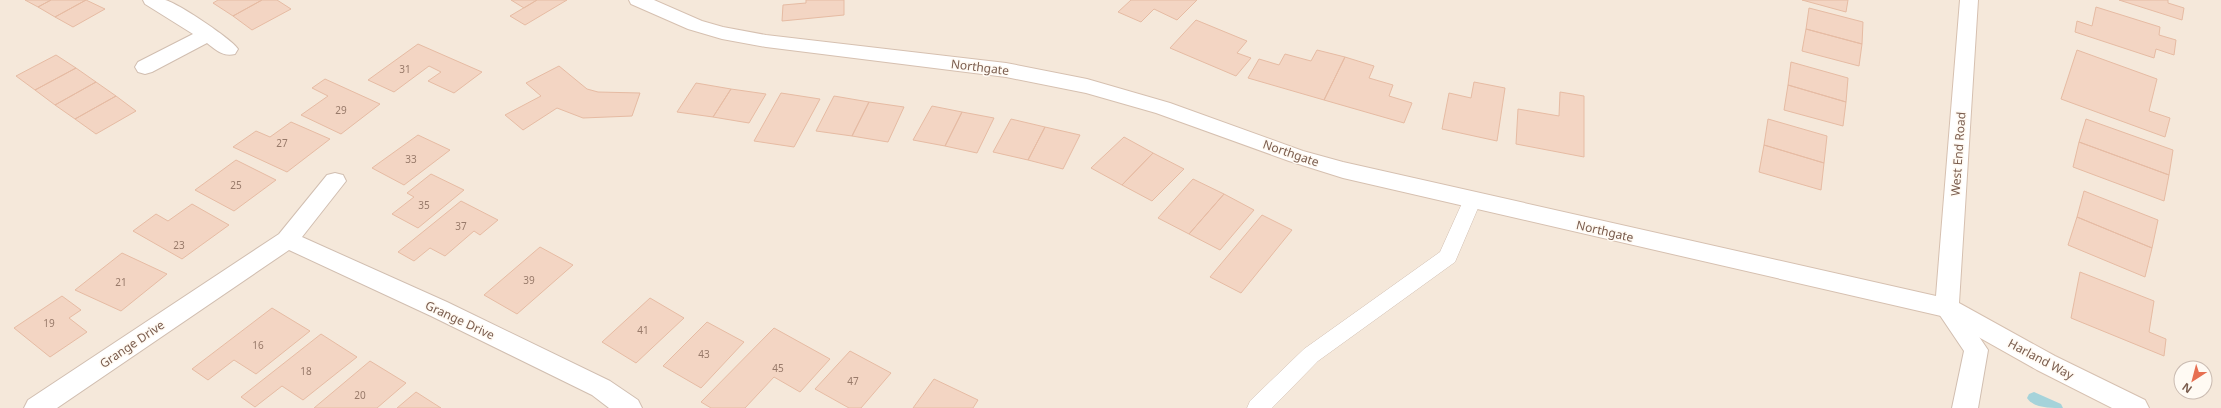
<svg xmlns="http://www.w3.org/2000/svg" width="2221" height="408" viewBox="0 0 2221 408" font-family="'Noto Sans',sans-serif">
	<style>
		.residential { fill: #f5e8da; fill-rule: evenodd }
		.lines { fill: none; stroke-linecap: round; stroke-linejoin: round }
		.stream { fill: #a5d3da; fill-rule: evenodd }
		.building { fill: #f3d5c3; stroke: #e6bba3 }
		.lane-casing { stroke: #d1beb0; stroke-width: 1 }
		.street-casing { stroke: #d1beb0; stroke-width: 2 }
		.secondary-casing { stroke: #d6c0b0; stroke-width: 2 }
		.lane { fill: #fff; fill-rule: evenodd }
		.street { fill: #fff; fill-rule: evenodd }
		.secondary { fill: #fff; fill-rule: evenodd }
		.labels { text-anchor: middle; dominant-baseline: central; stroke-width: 3; stroke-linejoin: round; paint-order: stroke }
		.number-label { font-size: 10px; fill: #987a6a }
		.street-label { font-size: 12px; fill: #7a5c4d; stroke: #fffaf3 }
	</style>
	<rect width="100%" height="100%" fill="#fdf6ec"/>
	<path class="residential" d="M 0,0 L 2221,0 L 2221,408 L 0,408 ZM 2181,368 L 2205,368 L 2205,392 L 2181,392 Z"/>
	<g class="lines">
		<path class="stream" d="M 2034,392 L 2061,404 L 2063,408 C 2051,408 2033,408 2027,398 L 2029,394 Z"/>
	</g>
	<path class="building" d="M 25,0 L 51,0 L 38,7 Z
		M 51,0 L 86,0 L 55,17 L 38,7 Z
		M 86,0 L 105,9 L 73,27 L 55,17 Z
		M 218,0 L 262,0 L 233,16 L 213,3 Z
		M 262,0 L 277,0 L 291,9 L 252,30 L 233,16 Z
		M 511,0 L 537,0 L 524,8 Z
		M 537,0 L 567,0 L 525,25 L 510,16 Z
		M 806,0 L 844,0 L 844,15 L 782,21 L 783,5 L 806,3 Z
		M 1131,0 L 1197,0 L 1177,20 L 1154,9 L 1141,22 L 1118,12 Z
		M 1802,0 L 1848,0 L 1846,12 Z
		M 2119,0 L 2168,0 L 2168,3 L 2184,8 L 2182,20 Z
		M 2096,7 L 2160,27 L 2159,35 L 2176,40 L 2174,55 L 2156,49 L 2154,58 L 2075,32 L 2077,21 L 2092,26 Z
		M 1809,8 L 1863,22 L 1862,44 L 1806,29 Z
		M 1196,20 L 1247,41 L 1237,53 L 1251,58 L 1236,76 L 1170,48 Z
		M 1806,29 L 1862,44 L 1859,66 L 1802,51 Z
		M 418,44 L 482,72 L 454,93 L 428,81 L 441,72 L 429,66 L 394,92 L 368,80 Z
		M 1317,50 L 1345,57 L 1324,100 L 1248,78 L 1259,59 L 1279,65 L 1285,54 L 1311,61 Z
		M 2077,50 L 2157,79 L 2149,111 L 2170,118 L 2165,137 L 2061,99 Z
		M 56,55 L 76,68 L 35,90 L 16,76 Z
		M 1345,57 L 1374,66 L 1369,78 L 1393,85 L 1389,96 L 1412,103 L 1404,123 L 1324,100 Z
		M 1791,62 L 1848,78 L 1846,102 L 1788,85 Z
		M 559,66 L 587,89 L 598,92 L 640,93 L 632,116 L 583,118 L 557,108 L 523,130 L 505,115 L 541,96 L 526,83 Z
		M 76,68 L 96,82 L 55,105 L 35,90 Z
		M 325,79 L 380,104 L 341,134 L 301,115 L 328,96 L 312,88 Z
		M 96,82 L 116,96 L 75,119 L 55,105 Z
		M 1474,82 L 1505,88 L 1497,141 L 1442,129 L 1449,93 L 1471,98 Z
		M 696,83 L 731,89 L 713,117 L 677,112 Z
		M 1788,85 L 1846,102 L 1843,126 L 1784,110 Z
		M 731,89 L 766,94 L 749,123 L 713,117 Z
		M 1560,92 L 1584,96 L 1584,157 L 1516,144 L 1518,109 L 1559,116 Z
		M 781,93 L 820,99 L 794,147 L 754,141 Z
		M 116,96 L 136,111 L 96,134 L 75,119 Z
		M 834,96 L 869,102 L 852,136 L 816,131 Z
		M 869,102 L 904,107 L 888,142 L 852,136 Z
		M 932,106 L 962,112 L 945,146 L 913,140 Z
		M 962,112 L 994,118 L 977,153 L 945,146 Z
		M 1011,119 L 1045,127 L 1028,160 L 993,152 Z
		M 1768,119 L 1827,136 L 1824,163 L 1764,145 Z
		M 2086,119 L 2173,150 L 2169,175 L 2079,142 Z
		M 291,122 L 330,139 L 287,172 L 233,147 L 256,131 L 270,137 Z
		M 1045,127 L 1080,135 L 1063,169 L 1028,160 Z
		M 418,135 L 450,150 L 404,185 L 372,168 Z
		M 1124,137 L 1153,153 L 1122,185 L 1091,168 Z
		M 2079,142 L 2169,175 L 2164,201 L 2073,167 Z
		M 1764,145 L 1824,163 L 1821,190 L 1759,172 Z
		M 1153,153 L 1184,169 L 1152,201 L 1122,185 Z
		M 236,160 L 276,180 L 234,211 L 195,190 Z
		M 431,174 L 464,190 L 418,228 L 392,214 L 414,197 L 407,193 Z
		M 1193,179 L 1224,194 L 1189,234 L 1158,218 Z
		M 2084,191 L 2158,220 L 2152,248 L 2077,217 Z
		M 1224,194 L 1254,210 L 1220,250 L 1189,234 Z
		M 461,201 L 498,220 L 480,235 L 474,231 L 445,256 L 430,248 L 414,261 L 398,252 Z
		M 192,204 L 229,225 L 182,259 L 133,231 L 156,214 L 168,221 Z
		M 1262,215 L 1292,230 L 1241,293 L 1210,277 Z
		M 2077,217 L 2152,248 L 2145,277 L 2068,245 Z
		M 540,247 L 573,265 L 517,314 L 484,295 Z
		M 122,253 L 167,274 L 121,311 L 75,290 Z
		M 2080,272 L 2154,301 L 2149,332 L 2166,339 L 2164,356 L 2071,318 Z
		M 62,296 L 81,310 L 69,318 L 87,332 L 50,357 L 14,328 Z
		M 650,298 L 684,318 L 636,363 L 602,342 Z
		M 272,308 L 310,331 L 256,374 L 234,360 L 208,380 L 192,369 Z
		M 707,322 L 744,342 L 701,388 L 663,366 Z
		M 774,328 L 830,359 L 800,392 L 774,377 L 745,408 L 711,408 L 701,402 Z
		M 321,334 L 357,357 L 303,400 L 282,386 L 255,407 L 241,397 Z
		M 850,351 L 891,373 L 861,408 L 849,408 L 815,389 Z
		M 370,361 L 406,383 L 377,408 L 314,408 Z
		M 934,379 L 978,400 L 973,408 L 913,408 Z
		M 416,392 L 441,408 L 397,408 Z"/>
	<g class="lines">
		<g class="lane-casing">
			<path id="lane" d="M 1472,194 L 1479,196 L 1481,201 L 1455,262 L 1318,361 L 1272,408 L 1247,408 L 1250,401 L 1304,349 L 1440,252 L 1463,201 L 1465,196 Z"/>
		</g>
		<g class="street-casing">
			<path id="street" d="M 143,0 C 150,0 158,0 165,0 C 176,2 232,39 238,49 L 235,54 C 223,57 216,50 207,43 L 152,72 L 145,74 L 138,72 L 135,67 L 138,62 L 193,34 L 145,4 Z
				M 335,173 L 343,175 L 346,181 L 302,237 L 447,302 L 610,381 L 638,400 L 642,408 L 609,408 L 592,395 L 431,316 L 289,250 L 57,408 L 24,408 L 28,400 L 279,234 L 327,175 Z
				M 1947,299 L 1955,301 L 1988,350 L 1978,408 L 1952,408 L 1964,351 L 1935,308 L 1939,301 Z"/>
		</g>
		<g class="secondary-casing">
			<path id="secondary" d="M 629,0 L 654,0 L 702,21 L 723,27 L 766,35 L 1006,63 L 1087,79 L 1170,103 L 1303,151 L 1343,162 L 1936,296 L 1960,0 L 1978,0 L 1959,303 L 2055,356 L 2145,400 L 2149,408 L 2112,408 L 2037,370 L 1941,316 L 1343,178 L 1289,161 L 1156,113 L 1086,93 L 1006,77 L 766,47 L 722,39 L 688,29 L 631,4 Z"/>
		</g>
		<use href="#lane" class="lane"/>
		<use href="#street" class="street"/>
		<use href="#secondary" class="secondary"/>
	</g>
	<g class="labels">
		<g class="number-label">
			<text x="405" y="69">31</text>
			<text x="341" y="110">29</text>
			<text x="282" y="143">27</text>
			<text x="411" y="159">33</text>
			<text x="236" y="185">25</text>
			<text x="424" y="205">35</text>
			<text x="461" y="226">37</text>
			<text x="179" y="245">23</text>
			<text x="529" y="280">39</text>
			<text x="121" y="282">21</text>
			<text x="49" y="323">19</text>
			<text x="643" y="330">41</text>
			<text x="258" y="345">16</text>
			<text x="704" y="354">43</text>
			<text x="778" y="368">45</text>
			<text x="306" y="371">18</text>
			<text x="853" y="381">47</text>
			<text x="360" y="395">20</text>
		</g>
		<g class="street-label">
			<text transform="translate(980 67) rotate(7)">Northgate</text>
			<text transform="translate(1291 153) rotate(19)">Northgate</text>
			<text transform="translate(1958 154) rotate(-86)">West End Road</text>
			<text transform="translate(1605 231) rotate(13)">Northgate</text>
			<text transform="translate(460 320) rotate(25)">Grange Drive</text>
			<text transform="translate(132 344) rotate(-34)">Grange Drive</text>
			<text transform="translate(2041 359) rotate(28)">Harland Way</text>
		</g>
	</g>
	<g transform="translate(2193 380) rotate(216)"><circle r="19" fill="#fffaf3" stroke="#cabbb1"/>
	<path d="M0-3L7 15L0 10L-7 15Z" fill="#e76f51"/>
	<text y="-6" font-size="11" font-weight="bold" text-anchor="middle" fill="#7a5c4d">N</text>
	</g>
</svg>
